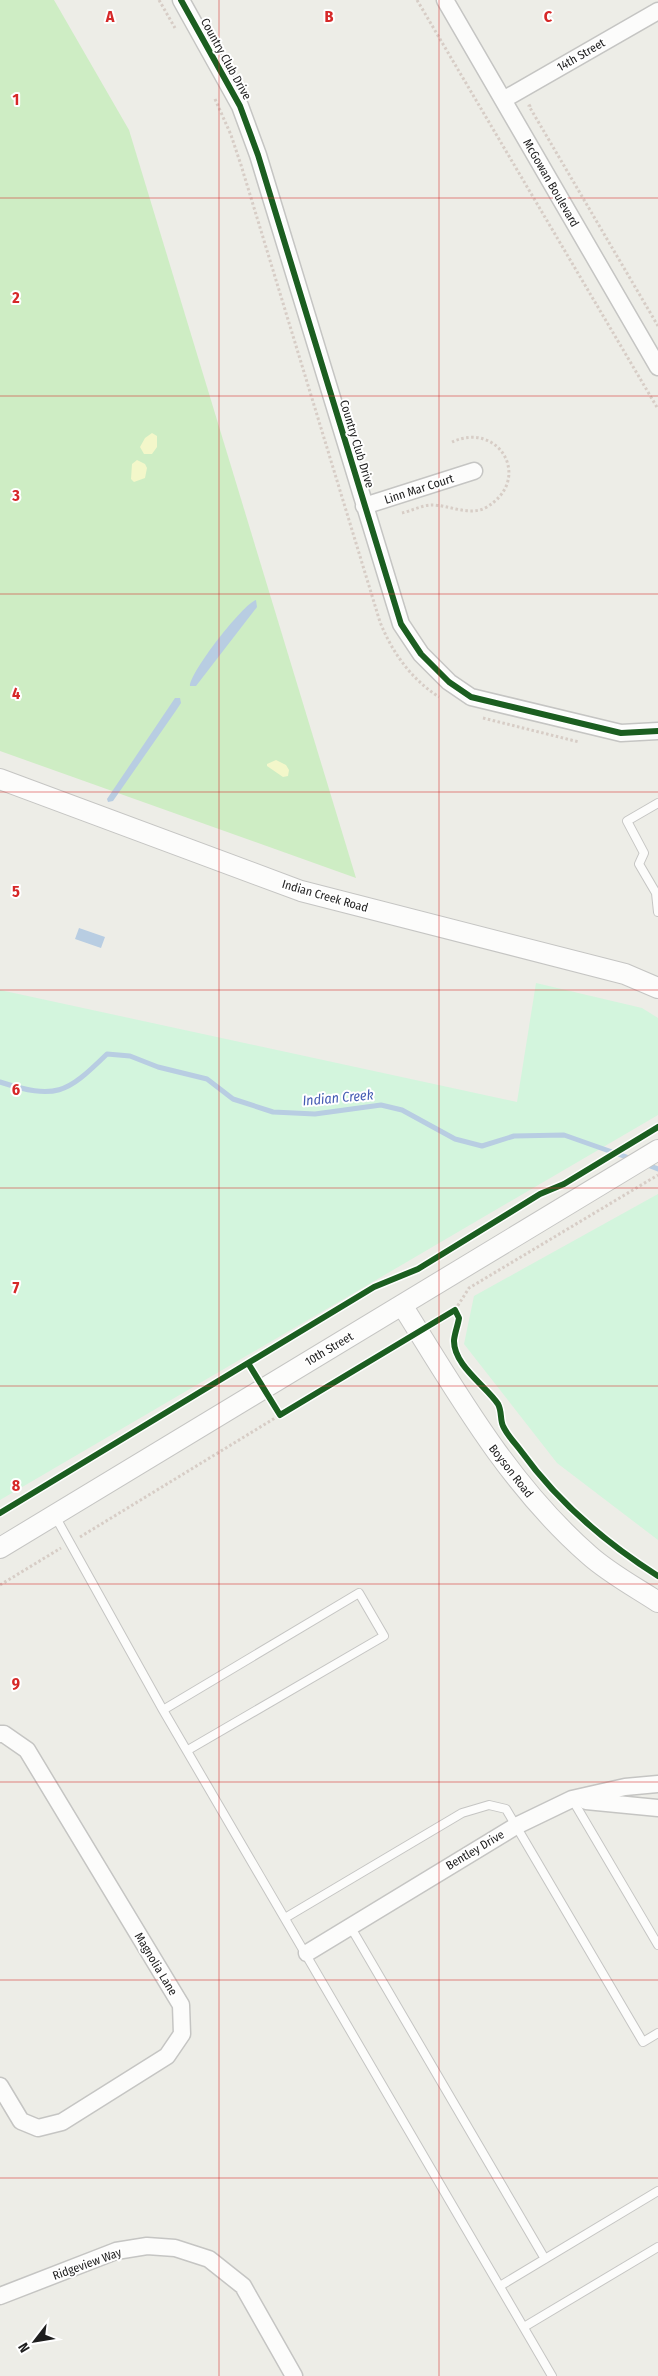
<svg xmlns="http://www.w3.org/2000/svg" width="658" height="2376" viewBox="0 0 658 2376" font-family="'Fira Sans Condensed',sans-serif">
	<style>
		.grass { fill: #ceedc4 }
		.sand { fill: #f3f7ca }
		.park { fill: #d3f5dd }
		.water { fill: #b8cde2 }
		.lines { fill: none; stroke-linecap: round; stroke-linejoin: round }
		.stream { stroke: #b8cde2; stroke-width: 5 }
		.service-casing { stroke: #c5c5c3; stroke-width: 10 }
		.minor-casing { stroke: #c5c5c3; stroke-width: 19 }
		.tertiary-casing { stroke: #c5c5c3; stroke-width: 22 }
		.path { stroke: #d7cdc6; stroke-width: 3; stroke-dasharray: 2.5 2.5; stroke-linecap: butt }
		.service { stroke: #fcfcfb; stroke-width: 8 }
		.minor { stroke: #fcfcfb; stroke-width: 16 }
		.tertiary { stroke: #fcfcfb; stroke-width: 20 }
		.cycleway-casing { stroke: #fff; stroke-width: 9 }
		.cycleway { stroke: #1b5e20; stroke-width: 6 }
		.grid { fill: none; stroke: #d62828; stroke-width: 1; stroke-opacity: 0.55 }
		.labels { text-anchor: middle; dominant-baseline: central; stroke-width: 4; stroke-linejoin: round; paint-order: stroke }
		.street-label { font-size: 12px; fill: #1e1e1e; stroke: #fff }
		.water-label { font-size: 14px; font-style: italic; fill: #455cb3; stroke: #fff }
		.grid-label { font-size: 16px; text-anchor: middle; font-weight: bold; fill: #d62828; stroke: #fff; stroke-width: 4; stroke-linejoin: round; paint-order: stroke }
	</style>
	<rect width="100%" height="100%" fill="#edede7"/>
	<path class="grass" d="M 0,0 L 54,0 L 129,130 L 356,878 L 0,751 Z"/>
	<path class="sand" d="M 152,433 L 157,436 L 157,447 L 152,454 L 144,454 L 140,447 L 145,438 Z
		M 137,460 L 145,464 L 147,468 L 145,478 L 134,482 L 131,479 L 132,464 Z
		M 276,760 L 286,765 L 289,770 L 288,776 L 283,777 L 267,766 L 267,764 Z"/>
	<path class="park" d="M 536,983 L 642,1008 L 658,1018 L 658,1115 L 0,1500 L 0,990 L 517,1102 Z
		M 658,1194 L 658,1540 L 557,1463 L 464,1344 L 474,1296 Z"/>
	<path class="water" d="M 256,600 L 257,607 L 196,686 L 190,686 C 190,672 243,604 256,600 Z
		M 175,698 L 180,698 L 181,703 L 175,712 L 113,801 L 108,802 L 107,799 Z
		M 79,928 L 105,937 L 101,948 L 75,939 Z"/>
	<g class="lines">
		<path class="stream" d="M 0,1082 C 56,1100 66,1094 107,1054 L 130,1056 L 158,1067 L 207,1079 L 233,1099 L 273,1112 L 315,1114 L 381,1105 L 402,1110 L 455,1139 L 482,1146 L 514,1136 L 564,1135 L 632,1159
			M 645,1164 L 658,1169"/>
		<g class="service-casing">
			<path id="service" d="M 658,803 L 627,821 L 644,853 L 639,864 L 656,893 L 658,912
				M 55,1516 L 163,1710 L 552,2376
				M 163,1710 L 359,1593 L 384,1636 L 188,1750
				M 572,1799 L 658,1945
				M 285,1918 L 462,1813 L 489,1805 L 506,1809 L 643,2042 L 658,2033
				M 350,1926 L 545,2259
				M 500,2286 L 658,2191
				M 524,2327 L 658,2247"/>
		</g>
		<g class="minor-casing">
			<path id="minor" d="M 181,0 L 240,106 L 258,155 L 401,624 L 421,654 L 449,682 L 471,697 L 621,733 L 658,731
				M 445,0 L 658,367
				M 503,100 L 658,11
				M 364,506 L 474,471
				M 0,1734 L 4,1734 L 27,1750 L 181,2005 L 182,2034 L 167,2056 L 62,2122 L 38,2128 L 21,2121 L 0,2086
				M 586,1801 L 658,1808
				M 307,1953 L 516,1826 L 572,1799 L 625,1787 L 658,1784
				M 0,2296 L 116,2251 L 147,2246 L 175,2248 L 209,2259 L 243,2286 L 294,2376"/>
		</g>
		<g class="tertiary-casing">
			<path id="tertiary" d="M 0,779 L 301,891 L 625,974 L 658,988
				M 402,1305 C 457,1393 509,1485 589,1555 C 609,1573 635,1587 658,1602
				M 0,1548 L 658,1150"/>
		</g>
		<path class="path" d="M 159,0 L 175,28
			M 417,0 L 658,409
			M 215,99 L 231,135 L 241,165 L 380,622 C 392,652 411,679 439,697
			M 531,105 L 529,106 L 658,326
			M 402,513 C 411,511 422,505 432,505 C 448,505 469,516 485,508 C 534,481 500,420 452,442
			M 483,718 L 579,742
			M 455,1310 L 469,1288 L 658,1175
			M 80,1537 L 280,1415
			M 0,1585 L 61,1548"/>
		<use href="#service" class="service"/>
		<use href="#minor" class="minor"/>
		<use href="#tertiary" class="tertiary"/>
		<g class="cycleway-casing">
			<path id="cycleway" d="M 181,0 L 240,106 L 258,155 L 401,624 L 421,654 L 449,682 L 471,697 L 621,733 L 658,731
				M 248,1363 L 374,1287 L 418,1269 L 540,1194 L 564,1184 L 658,1127
				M 0,1513 L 248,1363 L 280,1415 L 455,1310 L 459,1318 C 458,1325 455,1332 454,1340 C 453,1365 486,1386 498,1404 C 502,1411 500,1420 503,1426 C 507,1435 515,1443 521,1451 C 557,1501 606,1543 658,1576"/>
		</g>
		<use href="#cycleway" class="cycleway"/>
	</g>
	<path class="grid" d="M 219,0 L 219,2376M 439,0 L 439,2376M 0,198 L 658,198M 0,396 L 658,396M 0,594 L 658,594M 0,792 L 658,792M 0,990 L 658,990M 0,1188 L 658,1188M 0,1386 L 658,1386M 0,1584 L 658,1584M 0,1782 L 658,1782M 0,1980 L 658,1980M 0,2178 L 658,2178"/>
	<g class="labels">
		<g class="street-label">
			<text transform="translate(581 55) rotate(-30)">14th Street</text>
			<text transform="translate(226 59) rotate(61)">Country Club Drive</text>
			<text transform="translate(551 183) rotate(60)">McGowan Boulevard</text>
			<text transform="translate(357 444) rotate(73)">Country Club Drive</text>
			<text transform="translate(419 489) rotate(-18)">Linn Mar Court</text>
			<text transform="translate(325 896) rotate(16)">Indian Creek Road</text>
			<text transform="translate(329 1349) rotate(-31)">10th Street</text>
			<text transform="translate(511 1471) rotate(52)">Boyson Road</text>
			<text transform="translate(475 1850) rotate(-31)">Bentley Drive</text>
			<text transform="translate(156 1964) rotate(59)">Magnolia Lane</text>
			<text transform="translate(87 2264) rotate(-20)">Ridgeview Way</text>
		</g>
		<g class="water-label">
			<text transform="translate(338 1098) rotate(-5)">Indian Creek</text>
		</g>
	</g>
	<g class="grid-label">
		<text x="110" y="22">A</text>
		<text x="329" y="22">B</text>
		<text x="548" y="22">C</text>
		<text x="16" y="105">1</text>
		<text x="16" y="303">2</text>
		<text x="16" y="501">3</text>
		<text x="16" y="699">4</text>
		<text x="16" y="897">5</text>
		<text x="16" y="1095">6</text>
		<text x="16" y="1293">7</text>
		<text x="16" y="1491">8</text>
		<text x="16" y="1689">9</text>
	</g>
	<g transform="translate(35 2341) rotate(239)" stroke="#ffffff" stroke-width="4" paint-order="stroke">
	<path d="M0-4L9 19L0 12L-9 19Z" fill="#1e1e1e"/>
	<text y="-8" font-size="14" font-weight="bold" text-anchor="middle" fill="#1e1e1e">N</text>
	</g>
</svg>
